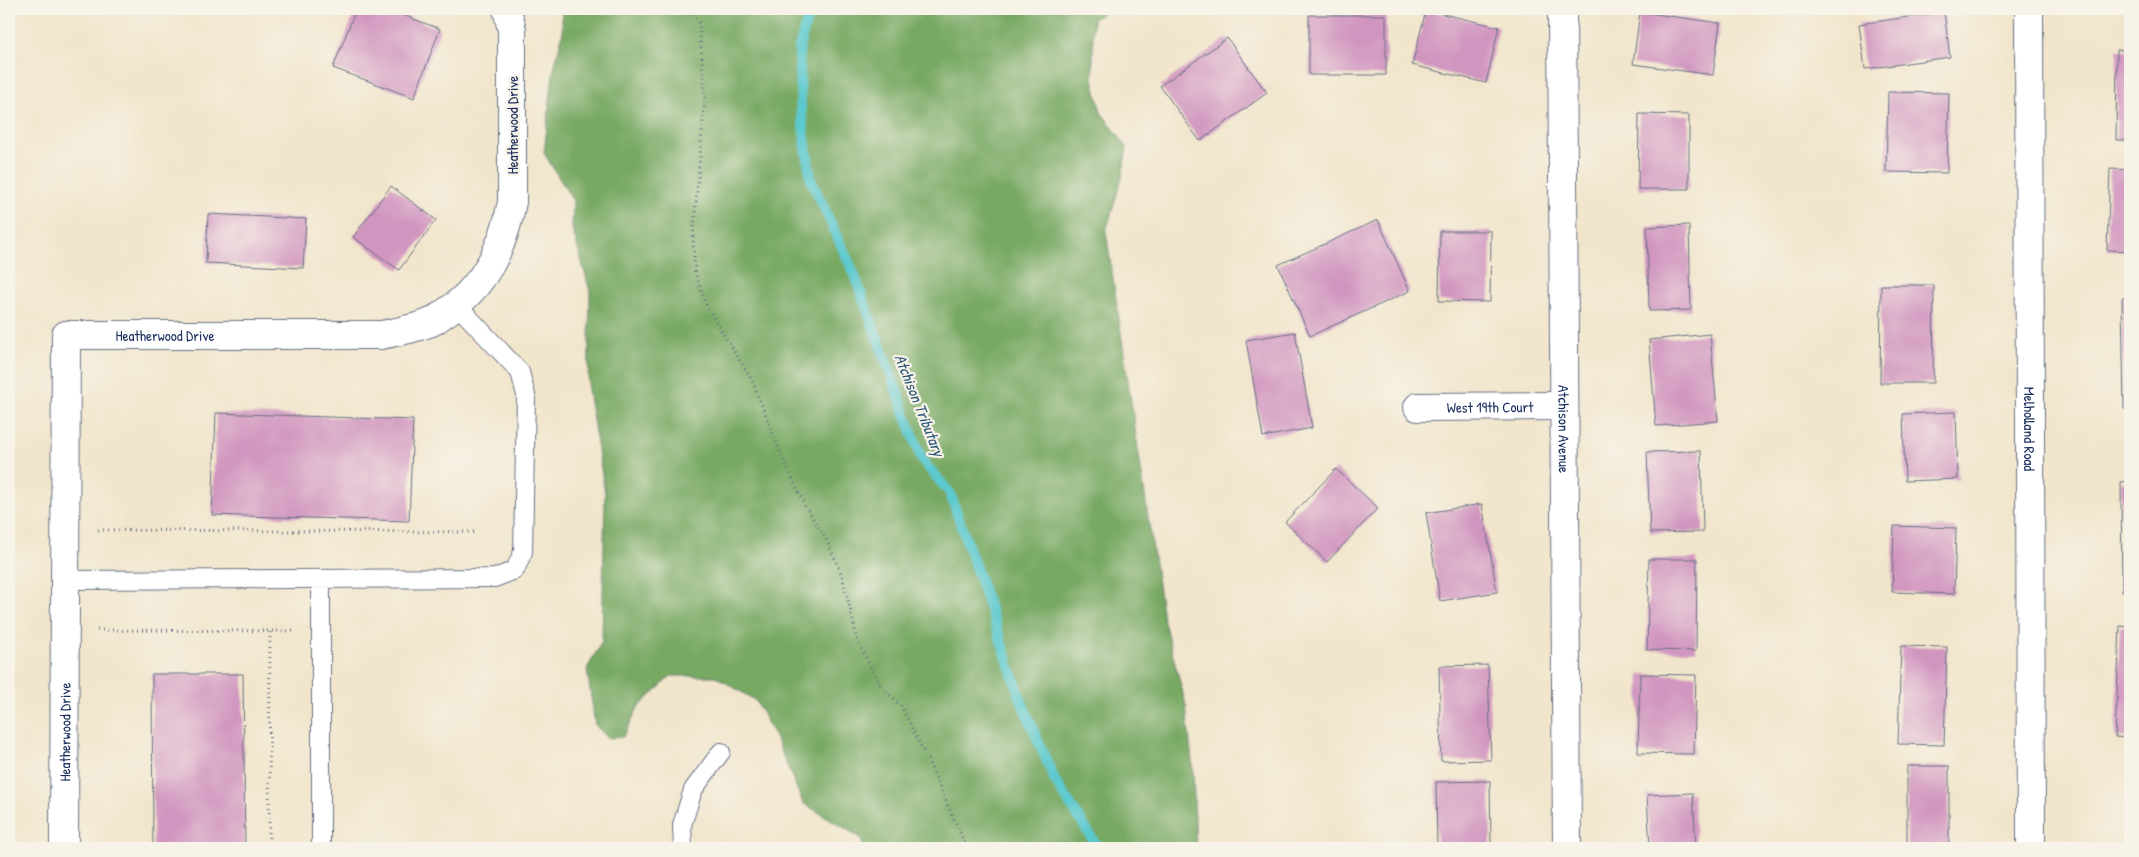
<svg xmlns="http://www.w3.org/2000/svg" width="2139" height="857" viewBox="0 0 2139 857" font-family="'Patrick Hand',sans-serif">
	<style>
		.forest { fill: #78a964; stroke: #4a6c61 }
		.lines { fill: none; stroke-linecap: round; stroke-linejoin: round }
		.stream { stroke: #5bc9cf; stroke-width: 10 }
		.building { fill: #d196bf }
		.service-casing { stroke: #666f84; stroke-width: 20 }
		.minor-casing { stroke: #666f84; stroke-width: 30 }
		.path { stroke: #666f84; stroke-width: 3; stroke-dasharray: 1 4; stroke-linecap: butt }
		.service { stroke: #fff; stroke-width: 18 }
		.minor { stroke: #fff; stroke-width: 28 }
		.labels { text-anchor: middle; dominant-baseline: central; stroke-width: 4.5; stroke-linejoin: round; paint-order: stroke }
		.street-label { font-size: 15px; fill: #1b2f5e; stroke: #f7f3e8 }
		.water-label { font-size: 16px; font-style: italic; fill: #2b567a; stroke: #f7f3e8 }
	</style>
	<rect width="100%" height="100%" fill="#f7f3e8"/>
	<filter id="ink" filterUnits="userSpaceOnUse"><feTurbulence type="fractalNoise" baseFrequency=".02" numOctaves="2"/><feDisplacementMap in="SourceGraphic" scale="10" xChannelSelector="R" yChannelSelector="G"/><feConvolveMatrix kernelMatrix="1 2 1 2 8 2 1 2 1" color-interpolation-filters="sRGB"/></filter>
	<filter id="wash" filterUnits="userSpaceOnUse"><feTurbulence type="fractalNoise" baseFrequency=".0096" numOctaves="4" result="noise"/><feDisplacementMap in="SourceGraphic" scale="20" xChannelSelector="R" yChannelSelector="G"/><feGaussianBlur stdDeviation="1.12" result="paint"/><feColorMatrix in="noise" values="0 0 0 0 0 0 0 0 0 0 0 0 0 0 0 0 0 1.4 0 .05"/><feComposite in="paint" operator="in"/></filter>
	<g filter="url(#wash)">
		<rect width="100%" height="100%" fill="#f1e5cb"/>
		<path class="forest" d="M 561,9 L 1111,9 L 1093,19 L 1093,79 L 1101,112 L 1127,147 L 1122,178 L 1106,231 L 1163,618 L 1186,705 L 1193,771 L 1196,848 L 863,848 L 861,838 L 803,803 L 775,737 L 756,701 L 715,676 L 671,676 L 638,708 L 623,737 L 608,738 L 595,725 L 587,669 L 602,641 L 605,493 L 588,390 L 590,291 L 572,228 L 573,201 L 544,153 L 553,73 L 563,31 Z"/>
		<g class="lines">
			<path class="stream" d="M 810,9 L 799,48 L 801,111 L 811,180 L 853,271 L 922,460 L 950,493 L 1022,702 L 1055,781 L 1095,843 L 1101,848"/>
		</g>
		<g id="blocks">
			<path class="building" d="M 356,9 L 387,9 L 440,29 L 414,98 L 333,68 Z
				M 1426,10 L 1499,27 L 1486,83 L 1412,65 Z
				M 1640,12 L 1720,23 L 1713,75 L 1633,64 Z
				M 1944,12 L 1950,57 L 1865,69 L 1859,24 Z
				M 1309,15 L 1386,15 L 1386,75 L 1309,75 Z
				M 1227,38 L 1267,93 L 1200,141 L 1160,86 Z
				M 2117,50 L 2130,50 L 2130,140 L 2116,140 Z
				M 1888,92 L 1949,93 L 1947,173 L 1886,172 Z
				M 1639,114 L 1689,115 L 1689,189 L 1638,189 Z
				M 2110,169 L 2130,170 L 2130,251 L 2107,250 Z
				M 391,186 L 436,220 L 399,270 L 353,237 Z
				M 208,214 L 306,219 L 303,268 L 206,263 Z
				M 1378,220 L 1410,291 L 1310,336 L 1278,265 Z
				M 1689,225 L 1691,310 L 1649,311 L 1647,227 Z
				M 1440,231 L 1491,231 L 1490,302 L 1439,301 Z
				M 1881,285 L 1934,285 L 1933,383 L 1880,383 Z
				M 2122,298 L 2130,298 L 2130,409 L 2124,409 Z
				M 1295,332 L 1312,428 L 1263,437 L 1246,340 Z
				M 1710,334 L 1718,421 L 1656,426 L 1649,340 Z
				M 1956,412 L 1958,479 L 1905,481 L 1903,414 Z
				M 216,413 L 413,420 L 409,521 L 212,515 Z
				M 1701,451 L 1703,532 L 1650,533 L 1647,452 Z
				M 1336,469 L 1378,508 L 1327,562 L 1285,522 Z
				M 2130,481 L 2130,591 L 2122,591 L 2121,482 Z
				M 1482,504 L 1497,592 L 1440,601 L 1426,513 Z
				M 1894,526 L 1956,528 L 1954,594 L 1892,592 Z
				M 1649,559 L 1697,559 L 1696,651 L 1647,650 Z
				M 2120,626 L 2130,627 L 2130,738 L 2115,737 Z
				M 1901,646 L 1947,647 L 1944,745 L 1898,744 Z
				M 1488,665 L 1491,760 L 1441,761 L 1439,666 Z
				M 152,674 L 243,674 L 245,848 L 153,848 Z
				M 1640,674 L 1696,675 L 1694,754 L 1638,753 Z
				M 1907,766 L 1949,766 L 1949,848 L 1907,848 Z
				M 1490,781 L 1491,848 L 1437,848 L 1436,782 Z
				M 1693,793 L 1696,848 L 1650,848 L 1647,795 Z"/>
		</g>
	</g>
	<g filter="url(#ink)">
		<use href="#blocks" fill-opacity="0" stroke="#666f84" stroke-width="1"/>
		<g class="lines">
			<g class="service-casing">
				<path id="service" d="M 66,580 L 495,578 L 515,570 L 523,552 L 526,395 L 520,372 L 457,305
					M 321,848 L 321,579
					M 683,848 L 682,825 L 693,790 L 721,752"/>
			</g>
			<g class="minor-casing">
				<g id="minor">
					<path id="s1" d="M 1562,9 L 1567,848"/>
					<path id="s2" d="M 2029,9 L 2031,848"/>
					<path id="s3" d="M 1418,407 L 1564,406"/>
					<path id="s4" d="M 64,848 L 66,335 L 381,335 C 397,332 413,329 429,323 C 435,321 440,316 445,313 C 484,287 504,246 512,202 L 512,30 L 507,9"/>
				</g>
			</g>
			<path class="path" d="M 691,9 L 699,23 L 705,95 L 693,239 L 695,272 L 707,307 L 752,380 L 781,454 L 805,506 L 826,539 L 842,575 L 858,642 L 881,686 L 901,706 L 925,754 L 967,848
				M 98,530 L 474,532
				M 97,630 L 297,631
				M 269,848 L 270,631"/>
			<use href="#service" class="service"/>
			<use href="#minor" class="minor"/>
		</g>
	</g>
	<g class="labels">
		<g class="street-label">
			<text transform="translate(512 125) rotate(-90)">Heatherwood Drive</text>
			<text stroke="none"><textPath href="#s4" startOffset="612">Heatherwood Drive</textPath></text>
			<text stroke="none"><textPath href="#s3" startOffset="72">West 19th Court</textPath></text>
			<text stroke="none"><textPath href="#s2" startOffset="420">Melholland Road</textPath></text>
			<text stroke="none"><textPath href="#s1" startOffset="420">Atchison Avenue</textPath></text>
			<text stroke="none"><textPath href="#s4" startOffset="116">Heatherwood Drive</textPath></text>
		</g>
		<g class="water-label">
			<text transform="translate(920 405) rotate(68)">Atchison Tributary</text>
		</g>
	</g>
	<rect width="2139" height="857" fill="none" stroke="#f7f3e8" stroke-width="30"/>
</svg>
